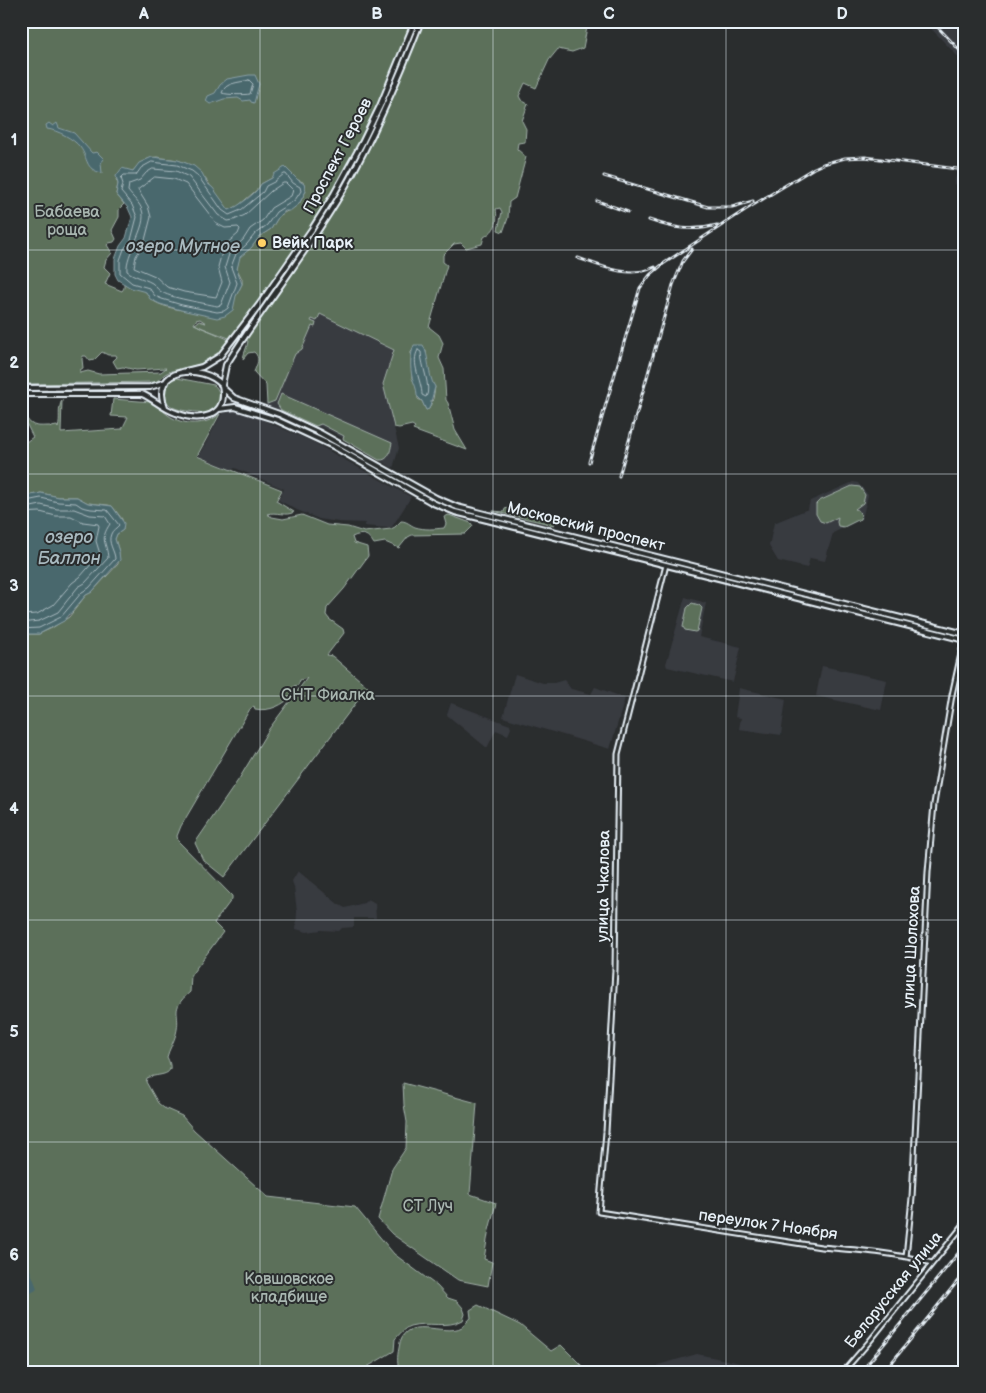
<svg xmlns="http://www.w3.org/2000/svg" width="986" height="1393" viewBox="0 0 986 1393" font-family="'Balsamiq Sans',sans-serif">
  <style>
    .built { fill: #383a40 }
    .green { fill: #5b705a; stroke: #a2b0a9; fill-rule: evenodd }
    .water { fill: #4a686d; stroke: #899fa5 }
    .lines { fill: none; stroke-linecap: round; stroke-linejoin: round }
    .shore { stroke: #a9bac0; stroke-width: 1 }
    .river { stroke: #4a686d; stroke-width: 5.5 }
    .secondary-casing { stroke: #e8f1f8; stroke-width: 7 }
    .primary-casing { stroke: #e8f1f8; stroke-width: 8 }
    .secondary { stroke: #2a2d2e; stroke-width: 3 }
    .primary { stroke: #2a2d2e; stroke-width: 4 }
    .rail-casing { stroke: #e8f1f8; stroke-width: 3 }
    .rail { stroke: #2a2d2e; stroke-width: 1; stroke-dasharray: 4; stroke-linecap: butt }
    .grid { fill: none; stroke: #e8f1f8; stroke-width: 1; stroke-opacity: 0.55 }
    .poi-dot { fill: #ffd166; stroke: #2a2d2e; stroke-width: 2 }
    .labels { text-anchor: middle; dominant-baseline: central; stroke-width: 4; stroke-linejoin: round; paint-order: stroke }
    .street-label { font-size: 16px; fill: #e8f1f8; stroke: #2a2d2e }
    .park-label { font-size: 16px; fill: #a9b7b1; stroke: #2a2d2e }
    .poi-label { font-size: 16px; font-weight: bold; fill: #e8f1f8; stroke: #2a2d2e; text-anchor: start }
    .water-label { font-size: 18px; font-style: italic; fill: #a9bac0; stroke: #2a2d2e }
    .neatline { fill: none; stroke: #e8f1f8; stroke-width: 2 }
    .grid-label { font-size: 16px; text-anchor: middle; font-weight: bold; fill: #e8f1f8 }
  </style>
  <rect width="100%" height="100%" fill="#2a2d2e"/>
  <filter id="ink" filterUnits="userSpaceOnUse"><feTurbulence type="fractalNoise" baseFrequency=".02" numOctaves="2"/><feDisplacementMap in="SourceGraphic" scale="10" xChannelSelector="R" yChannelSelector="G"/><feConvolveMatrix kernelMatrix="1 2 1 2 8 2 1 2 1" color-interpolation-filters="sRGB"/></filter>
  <g filter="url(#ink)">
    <path class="built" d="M924,21H965V64Z
      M965,132V188L954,184Z
      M309,308L395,350L383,382L399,448L393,468L330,431L266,405Z
      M230,410H237L263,420L313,442L411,497L392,527L388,528L364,526L365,523L339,522L319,519L297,510L278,500L284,489L235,468L232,470L199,456L222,413Z
      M853,482L858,483L868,495L862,519L833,533L825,561L810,558L807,568L778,561L769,546L774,523L808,509L810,501Z
      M685,597L706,603L699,637L741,647L733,682L667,667L666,664Z
      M822,666L887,680L881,710L816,696Z
      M515,674L543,683H554L564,680L571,689L591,694L595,687L625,698L610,749L503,717Z
      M739,688L786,699L781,735L739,729L741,718L735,717Z
      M451,703L510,725L511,728L508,735L496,730L487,748L447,715Z
      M298,871L338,904L345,908L364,903L368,899L375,903L376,918H354V927L342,928L339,931L321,930L307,932L296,929L297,912L294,887L292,881Z
      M697,1354L726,1360L781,1372H660L658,1365Z"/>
    <path class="green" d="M21,21H621L588,22L583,48L572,52L558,49L549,60L536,88L525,83L519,96L521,100L528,104L522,121L526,129L525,142L518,143L517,149L526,157L515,198L509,202L508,218L503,232L498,230L502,212L500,208L496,209C498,222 496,230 484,237L482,244L466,248L461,243L454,244L443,255V262L447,265L429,327L439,335L443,343L439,358L444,369L446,400L448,403L455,430L467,450L413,430L415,427L412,425L399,428L394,427L383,384L394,350L320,314L317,321L312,319L311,321L316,323L315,327L312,326L302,349L295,354L275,401L267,404L266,385L254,372C257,364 261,358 254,352L248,353L243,359C244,352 247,348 248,341L238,335L232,334L229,338L202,328L195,324L199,321L206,323L200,319L196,320L194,324L230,340L219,354L201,364L171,371L165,374L156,382L21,384ZM157,157C164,159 173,158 180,161C208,170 210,192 229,210L238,206L259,188L261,184L272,178L285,167L298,180L303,182L306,191L299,204L279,216L271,229L260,236L251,248L239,257L237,269L242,279V284L236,296L189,311C179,310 158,306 151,299C148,296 150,295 146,292C140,288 131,288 124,283V288L122,291L105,284L110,273L104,267L106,260L112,253L107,245L109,243L114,242L116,239L112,230L119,217V209L124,204L116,194L118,184L116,179L128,171H133C139,163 146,158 157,157ZM419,345L426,351V359L430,380L435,387L433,399L429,409L426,410L422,401L418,399L417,388L412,378L411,352ZM102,352L108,355H116L117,357L113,361L117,368L123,367L136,370L166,368L161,372L99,374L88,371L80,373V370L83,368L82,359L83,356H86L90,361L94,360Z
      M177,378L214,385C225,395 220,410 205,413C185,410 161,413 165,386L172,379Z
      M281,394L392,443C390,452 389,461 379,460L343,439L344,436L321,424L316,426L281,410L277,404Z
      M23,399L27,413L26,418C33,428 38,426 50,426L51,427L57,426L58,428C61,419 57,410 62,400L61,433L122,429L128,417L111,416L113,399L152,402C159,405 162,411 168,415C183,426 206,426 220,414L197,456C225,468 253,478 282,490L276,501L294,512C286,517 276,511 267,514L272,517L283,519L302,515L327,525L348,527L364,532L391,529L395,527L401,521C407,521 410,525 415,527C425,530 434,529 444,528L446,524L444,517L449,515L471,523L473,526L465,534L412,535L408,537L399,548L385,542L374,544C368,534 363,532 352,537L354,543L367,547L368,556L344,589L327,608L326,615L329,619L343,629L344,633L327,655L332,656L368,687L224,877L203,860L195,843L239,779L269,729L307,678L300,680L298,685L294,686L293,695C283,705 270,712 255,709L254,706L250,709L181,826L177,836L178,841L232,896V899L214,923L223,932L191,975L190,992C168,1011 182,1012 176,1034C174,1042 169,1049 167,1057C178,1078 158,1073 147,1078L146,1082L158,1103L164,1108L182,1116L194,1130L268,1197L355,1207L394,1254L437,1286L448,1298L457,1301L463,1308L465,1314L463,1320C447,1329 428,1321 410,1326C404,1328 399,1335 395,1339L394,1351L367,1367L371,1372H21V634H39L52,628L69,617L86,595L92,592L118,564L119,552L115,539L117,534L123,530L122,519L112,506L108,505L88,503L77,497H59L41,493L31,495L21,494V441L26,442L33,437L25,421Z
      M852,486L860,487L865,495L863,503L855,509L858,510L861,515L860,519L844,527L838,526L837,522L838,517L826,523L820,521L816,514V504L819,501Z
      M511,507L555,522L554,525L493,511L504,512L505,509Z
      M692,603L699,605L702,608L697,631L695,632L685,630L683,627L687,608Z
      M403,1083L477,1103L470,1194L496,1203L488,1234L484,1259L492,1262L488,1286L458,1280L392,1234L378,1219L392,1169L406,1148L407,1122L404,1105Z
      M478,1305L520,1325L551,1351L561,1345L588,1372H400C397,1364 397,1357 399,1348C403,1311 444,1338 462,1327C465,1325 468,1320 471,1318L470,1310Z"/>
    <path class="water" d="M249,75H255L259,84L254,103L251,102L250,100L243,101L238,98L224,99L210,104L206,101L208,96L215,93L220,85L227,79Z
      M49,123L53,126L57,123L59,128L74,133L92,153L97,152L104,159L101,163L102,173C84,169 89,159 80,147C74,139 57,130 47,129L46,125Z
      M152,157L178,160L194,166L202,173L207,183L213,188L229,210C238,207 258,192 261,184L272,178L274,174L285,167L298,180L304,184L306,191L299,204L290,211H285L279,216L271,229L260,236L251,248L240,257L237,269L242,284L236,296L233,310L225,316L217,318L181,310L160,304L150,299L146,292L131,288L118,280L115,274V259L120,246L126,238L132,217L128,208L116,194L118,184L116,176L122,168L133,171L139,163Z
      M414,345H423C430,357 427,374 435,387L429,409L426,410L422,401L417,396C417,388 414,384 412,377C410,367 410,355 414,345Z
      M41,493L59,497H77L88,503L112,506L124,523L123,530L117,534L115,539L119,552L120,560L92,592L86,595L64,621L39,634H21V494L31,495Z"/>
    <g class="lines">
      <path class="shore" d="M249,80L253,84L250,94C244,95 228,95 222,93C225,82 239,83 249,80Z
        M152,162L177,165L192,171L198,176L222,210L229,215L241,210L263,192L266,186L274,182L284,174H286L293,183L300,187L301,191L295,200L276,212L267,225L255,234L247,244L236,254L231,267L237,283L228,308L224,311L217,312L182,305L162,299L155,296L149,288L132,283L120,273V260L124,249L131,240L137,217L132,205L121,192L123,184L121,178L124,175H136L141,168Z
        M153,169L176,171L189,177L218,215L228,221L234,220L245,215L271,191L283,183H286L293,190L291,196L271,208L263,220L250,229L243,240L230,251L225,267L230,282L221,305L217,306C204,303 169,298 160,291C157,289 155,285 152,283C143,278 135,277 127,271C125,253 148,227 142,210C140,203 133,198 128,191L129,184L140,180L146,173Z
        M155,177L174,179L186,184L217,224L225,228L238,227L240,229L238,234L226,244L222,252L218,267L222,282L216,297L184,292L167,287L155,276L134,267L136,256L144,244L151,217L148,206L138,190Z
        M418,350L421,352C421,365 432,388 426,397L422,395C422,381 410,363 418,350Z
        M21,500H31L41,498L58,502L76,503L82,507L91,509L107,510L119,525C117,528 112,530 111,534C107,543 115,551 115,559L89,588L82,592L61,617L39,628L21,629
        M21,506L31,507L41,505L57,509H74L90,515L105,516L110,524C99,540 107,542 108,558L85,583L78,587L58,612L39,621L21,623
        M21,513L40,512L56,516H71L83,522L98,524L99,526L96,541L100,554L80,577L72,583L53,605L37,614L21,615"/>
      <path class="river" d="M21,1262L27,1270L34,1288L21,1295"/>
      <defs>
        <path id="secondary" d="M666,565L618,754L615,970L606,1132L599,1212L821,1247C859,1250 896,1253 932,1263
          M906,1257L912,1198L928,872L934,804L952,695L964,640
          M843,1372L869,1342L965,1223"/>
        <path id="primary" d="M182,372L202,367L220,356L259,305L312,229L334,194L362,143L380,106L415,21
          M222,385L226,365C264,305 309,250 345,187C375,134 399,78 421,21
          M21,388L150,387L166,382
          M223,388L234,398L279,414L320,433L436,498L457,507L965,634
          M21,394H142C154,399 163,409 176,413C199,422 229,418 222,385C202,363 149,367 165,407
          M219,409L235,407L277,420L333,446L433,503L455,512L965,640"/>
      </defs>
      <use href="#secondary" class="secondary-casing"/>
      <use href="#primary" class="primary-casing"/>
      <use href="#secondary" class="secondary"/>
      <use href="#primary" class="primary"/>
      <defs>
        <path id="rail" d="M932,21L965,56
          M959,21L965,36
          M604,176L708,207H732L753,201
          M597,201L628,212
          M649,220C672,228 693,232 717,225
          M578,258C603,267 630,279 655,267
          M589,462L640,288L650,275L663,264L745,210L814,168L823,164L845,158L865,157L965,170
          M619,476L673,285L683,261L692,249
          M861,1372L965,1245
          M884,1372L965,1272"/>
      </defs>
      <use href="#rail" class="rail-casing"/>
      <use href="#rail" class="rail"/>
    </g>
  </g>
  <path class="grid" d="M260,21V1372M493,21V1372M726,21V1372M21,250H965M21,474H965M21,696H965M21,920H965M21,1142H965"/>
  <circle class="poi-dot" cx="262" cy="243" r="5"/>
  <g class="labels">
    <g class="street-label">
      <text transform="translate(338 156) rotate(-62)">Проспект Героев</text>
      <text transform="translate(586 527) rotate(14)">Московский проспект</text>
      <text transform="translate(604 886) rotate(-89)">улица Чкалова</text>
      <text transform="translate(912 947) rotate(-87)">улица Шолохова</text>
      <text transform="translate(768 1225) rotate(8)">переулок 7 Ноября</text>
      <text transform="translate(894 1290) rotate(-51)">Белорусская улица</text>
    </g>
    <g class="park-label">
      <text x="67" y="212">Бабаева<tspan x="67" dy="18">роща</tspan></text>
      <text x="328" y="695">СНТ Фиалка</text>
      <text x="428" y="1206">СТ Луч</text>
      <text x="289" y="1279">Ковшовское<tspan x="289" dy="18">кладбище</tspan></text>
    </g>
    <g class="poi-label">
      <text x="272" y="243">Вейк Парк</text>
    </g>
    <g class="water-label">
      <text x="183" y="246">озеро Мутное</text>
      <text x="69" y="537">озеро<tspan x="69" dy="21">Баллон</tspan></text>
    </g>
  </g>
  <rect width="986" height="1393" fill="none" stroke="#2a2d2e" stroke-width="55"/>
  <rect x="28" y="28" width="930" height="1338" class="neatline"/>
  <g class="grid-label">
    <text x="144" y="19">A</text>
    <text x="377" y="19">B</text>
    <text x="609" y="19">C</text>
    <text x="842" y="19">D</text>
    <text x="14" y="145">1</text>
    <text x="14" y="368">2</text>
    <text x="14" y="591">3</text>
    <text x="14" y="814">4</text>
    <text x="14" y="1037">5</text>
    <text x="14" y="1260">6</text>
  </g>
</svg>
